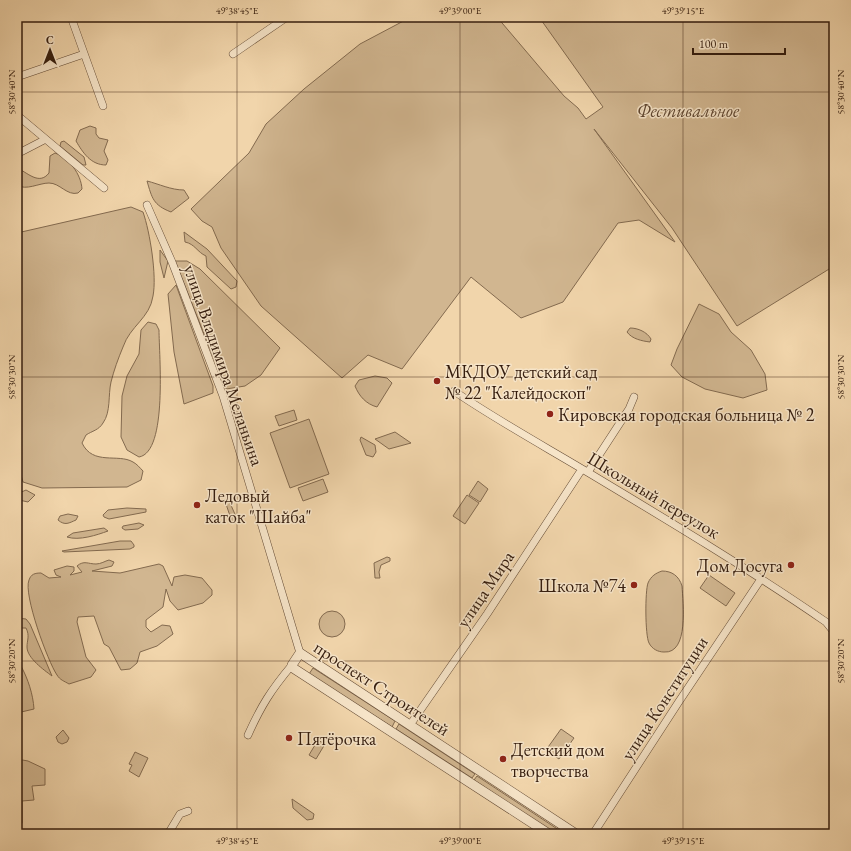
<svg xmlns="http://www.w3.org/2000/svg" width="851" height="851" viewBox="0 0 851 851" font-family="'EB Garamond',serif">
  <style>
    .green { fill: #d1b690; stroke: #836a4f }
    .lines { fill: none; stroke-linecap: round; stroke-linejoin: round }
    .minor-casing { stroke: #644b35; stroke-width: 8 }
    .tertiary-casing { stroke: #644b35; stroke-width: 10 }
    .minor { stroke: #f6e4c8; stroke-width: 7 }
    .tertiary { stroke: #f6e4c8; stroke-width: 9 }
    .ticks { fill: none; stroke: #351d0e; stroke-width: 1; stroke-opacity: 0.45 }
    .poi-dot { fill: #8f2418; stroke: #f6e4c8; stroke-width: 1.5 }
    .labels { text-anchor: middle; dominant-baseline: central; stroke-width: 3; stroke-linejoin: round; paint-order: stroke }
    .park-label { font-size: 18px; font-style: italic; fill: #5c432e; stroke: #f6e4c8 }
    .street-label { font-size: 18px; fill: #351d0e; stroke: #f6e4c8 }
    .poi-label { font-size: 18px; fill: #351d0e; stroke: #f6e4c8; text-anchor: start }
    .neatline { fill: none; stroke: #351d0e; stroke-width: 1.5 }
    .ticks-label { font-size: 10px; text-anchor: middle; fill: #351d0e }
  </style>
  <rect width="100%" height="100%" fill="#f1d5ab"/>
  <filter id="stains"><feTurbulence type="fractalNoise" baseFrequency=".005" numOctaves="4"/><feColorMatrix values="0 0 0 0 .2 0 0 0 0 .09 0 0 0 0 .02 0 0 0 .5 -.17"/></filter>
  <radialGradient id="worn" r=".72"><stop offset=".6" stop-color="#630" stop-opacity="0"/><stop offset="1" stop-color="#630" stop-opacity=".3"/></radialGradient>
  <path class="green" d="M411,17H497L564,96L578,108L586,119L603,107L539,17H834V266L737,326L672,228L594,129L675,242L639,220L618,223L563,302L521,318L471,277L402,369L368,355L342,378L261,306L221,248L212,227L202,221L191,209L249,153L266,124L304,89L360,44Z
    M90,126L96,128V134L99,138L108,140L104,151L108,160L106,165C91,165 83,153 76,141L80,130Z
    M64,141L84,157L86,165H83L60,146L61,142Z
    M55,153C69,158 81,174 82,189L78,193C67,196 60,183 49,183C39,183 26,191 17,185V168C27,172 39,186 49,173L50,156Z
    M147,181C159,184 171,190 184,190L189,198L171,212C153,205 152,198 147,181Z
    M131,207L143,212C150,232 157,276 153,296C150,318 130,326 123,347C118,359 114,370 111,382C108,395 111,412 103,423C99,430 92,431 86,435L82,443C93,466 118,453 133,462C137,464 140,468 143,471L141,480L127,487L42,488L23,482L17,461V233Z
    M184,232L207,249L237,281L236,287L231,289L207,267L206,256C197,252 195,244 185,242Z
    M160,250L168,261L164,278L160,262Z
    M175,261H187L200,269L280,348L261,375L245,386L226,389Z
    M176,285L213,386V393L184,404L174,352L168,294Z
    M699,304L719,314L731,332L751,350L765,374L767,390L743,398L705,389L682,377L671,365L677,349Z
    M148,322L156,324L159,330C159,354 168,452 139,457L127,450L121,437L122,396L127,376L139,354L141,330Z
    M630,328C638,328 647,332 651,339L650,342C642,341 632,339 627,332Z
    M375,376L387,378L392,383L377,407C366,404 359,396 355,386L359,380Z
    M294,410L297,420L279,426L275,416Z
    M309,419L329,474L290,488L270,433Z
    M395,432L411,443L389,449L375,439Z
    M361,437L375,445L376,452L373,457L366,455L360,440Z
    M323,479L328,492L303,501L298,488Z
    M478,481L488,489L480,502L469,495Z
    M26,490L35,495L28,502L19,500L17,503V494Z
    M467,495L479,503L465,524L453,516Z
    M227,502L230,503L238,521L237,523L232,522L226,504Z
    M127,508L146,509V512L109,519L104,517L103,515L108,510Z
    M68,514L78,516L76,520C69,523 65,526 58,520L60,516Z
    M139,523L144,525L138,529L125,530L122,528L123,526Z
    M104,528L108,531C97,535 79,541 67,537L73,533Z
    M120,541H131L134,545V547L130,549L64,552L62,551Z
    M387,557L390,558V561L381,565L379,572L380,578H375L374,563Z
    M109,560L114,562L112,566L92,571L120,573L159,564L163,566L172,586L174,577L185,575L202,578L212,590V595L203,603L178,610L170,601L166,589L163,607L146,620V627L151,632L162,625L170,626L173,634L157,646L140,652L137,663L130,669L121,670L109,647L104,644L94,616L78,617L77,622L86,657L96,670L91,677L69,684C64,681 60,680 57,675C48,662 23,594 29,580C31,574 35,573 41,573L49,578L61,577L56,575L54,570L67,566L74,567V571L70,575L82,572L77,566C84,560 88,564 96,564C101,564 105,561 109,560Z
    M662,571C672,571 679,576 682,586C683,603 689,654 664,652C658,652 652,649 649,643C645,635 645,591 648,583C651,576 656,573 662,571Z
    M709,575L735,593L726,606L700,588Z
    M319 624a13 13 0 1 1 26 0a13 13 0 1 1-26 0Z
    M17,618L26,619L30,624L52,676C44,670 27,658 27,647C27,640 30,636 26,628H17Z
    M21,666C28,679 33,694 34,709L17,713V667Z
    M313,668L395,721L392,727L309,674Z
    M399,724L475,774L472,778L396,729Z
    M561,729L574,738L559,759L546,750Z
    M63,730L69,738L67,742L62,744L58,742L56,737Z
    M318,740L325,744L316,759L309,755Z
    M135,752L148,758L139,777L129,771L132,765L129,764Z
    M17,759L28,761L45,769V785L32,786L34,800L22,801V823L17,831Z
    M477,776L565,834H555L474,780Z
    M292,799L314,814L313,819L307,820L293,808Z"/>
  <g class="lines">
    <defs>
      <path id="minor" d="M71,17L103,106
        M233,54L287,17
        M17,77L84,54
        M17,115L104,188
        M17,154L44,140
        M147,205L172,262L223,396L300,653
        M454,391C498,421 544,446 589,473C669,521 749,569 826,622L834,632
        M588,472L629,409L634,397
        M410,725L487,614L582,469
        M248,735C261,706 271,690 292,665
        M168,834L180,814L188,811
        M593,834L678,703L761,579"/>
      <path id="tertiary" d="M549,834L293,668L292,665L300,653L576,834"/>
    </defs>
    <use href="#minor" class="minor-casing"/>
    <use href="#tertiary" class="tertiary-casing"/>
    <use href="#minor" class="minor"/>
    <use href="#tertiary" class="tertiary"/>
  </g>
  <path class="ticks" d="M237,17V834M460,17V834M683,17V834M17,92H834M17,377H834M17,661H834"/>
  <g class="poi-dot">
    <circle cx="437" cy="381" r="4"/>
    <circle cx="550" cy="414" r="4"/>
    <circle cx="197" cy="505" r="4"/>
    <circle cx="791" cy="565" r="4"/>
    <circle cx="634" cy="585" r="4"/>
    <circle cx="289" cy="738" r="4"/>
    <circle cx="503" cy="759" r="4"/>
  </g>
  <g class="labels">
    <g class="park-label">
      <text x="688" y="110">Фестивальное</text>
    </g>
    <g class="street-label">
      <text transform="translate(224 365) rotate(71)">улица Владимира Меланьина</text>
      <text transform="translate(654 495) rotate(31)">Школьный переулок</text>
      <text transform="translate(485 589) rotate(-56)">улица Мира</text>
      <text transform="translate(382 688) rotate(33)">проспект Строителей</text>
      <text transform="translate(664 698) rotate(-57)">улица Конституции</text>
    </g>
    <g class="poi-label">
      <text x="445" y="371">МКДОУ детский сад<tspan x="445" dy="21">№ 22 "Калейдоскоп"</tspan></text>
      <text x="558" y="414">Кировская городская больница № 2</text>
      <text x="205" y="495">Ледовый<tspan x="205" dy="21">каток "Шайба"</tspan></text>
      <text x="783" y="565" text-anchor="end">Дом Досуга</text>
      <text x="626" y="585" text-anchor="end">Школа №74</text>
      <text x="297" y="738">Пятёрочка</text>
      <text x="511" y="749">Детский дом<tspan x="511" dy="21">творчества</tspan></text>
    </g>
  </g>
  <rect width="851" height="851" fill="none" stroke="#f1d5ab" stroke-width="44"/>
  <g transform="translate(50 50)" stroke="#f6e4c8" stroke-width="3" paint-order="stroke">
  <path d="M0-3L7 15L0 10L-7 15Z" fill="#351d0e"/>
  <text y="-6" font-size="11" font-weight="bold" text-anchor="middle" fill="#351d0e">С</text>
  </g>
  <path d="M693 48v6h92v-6" fill="none" stroke="#351d0e" stroke-width="2"/>
  <text x="699" y="48" font-size="12" fill="#351d0e" stroke="#f6e4c8" stroke-width="3" paint-order="stroke">100 m</text>
  <rect x="22" y="22" width="807" height="807" class="neatline"/>
  <g class="ticks-label">
    <text x="237" y="14">49°38'45"E</text>
    <text x="460" y="14">49°39'00"E</text>
    <text x="683" y="14">49°39'15"E</text>
    <text transform="translate(11 92) rotate(-90)" y="4">58°30'40"N</text>
    <text transform="translate(840 92) rotate(-90)" y="4">58°30'40"N</text>
    <text transform="translate(11 377) rotate(-90)" y="4">58°30'30"N</text>
    <text transform="translate(840 377) rotate(-90)" y="4">58°30'30"N</text>
    <text transform="translate(11 661) rotate(-90)" y="4">58°30'20"N</text>
    <text transform="translate(840 661) rotate(-90)" y="4">58°30'20"N</text>
    <text x="237" y="844">49°38'45"E</text>
    <text x="460" y="844">49°39'00"E</text>
    <text x="683" y="844">49°39'15"E</text>
  </g>
  <rect width="100%" height="100%" filter="url(#stains)"/>
  <rect width="100%" height="100%" fill="url(#worn)"/>
</svg>
